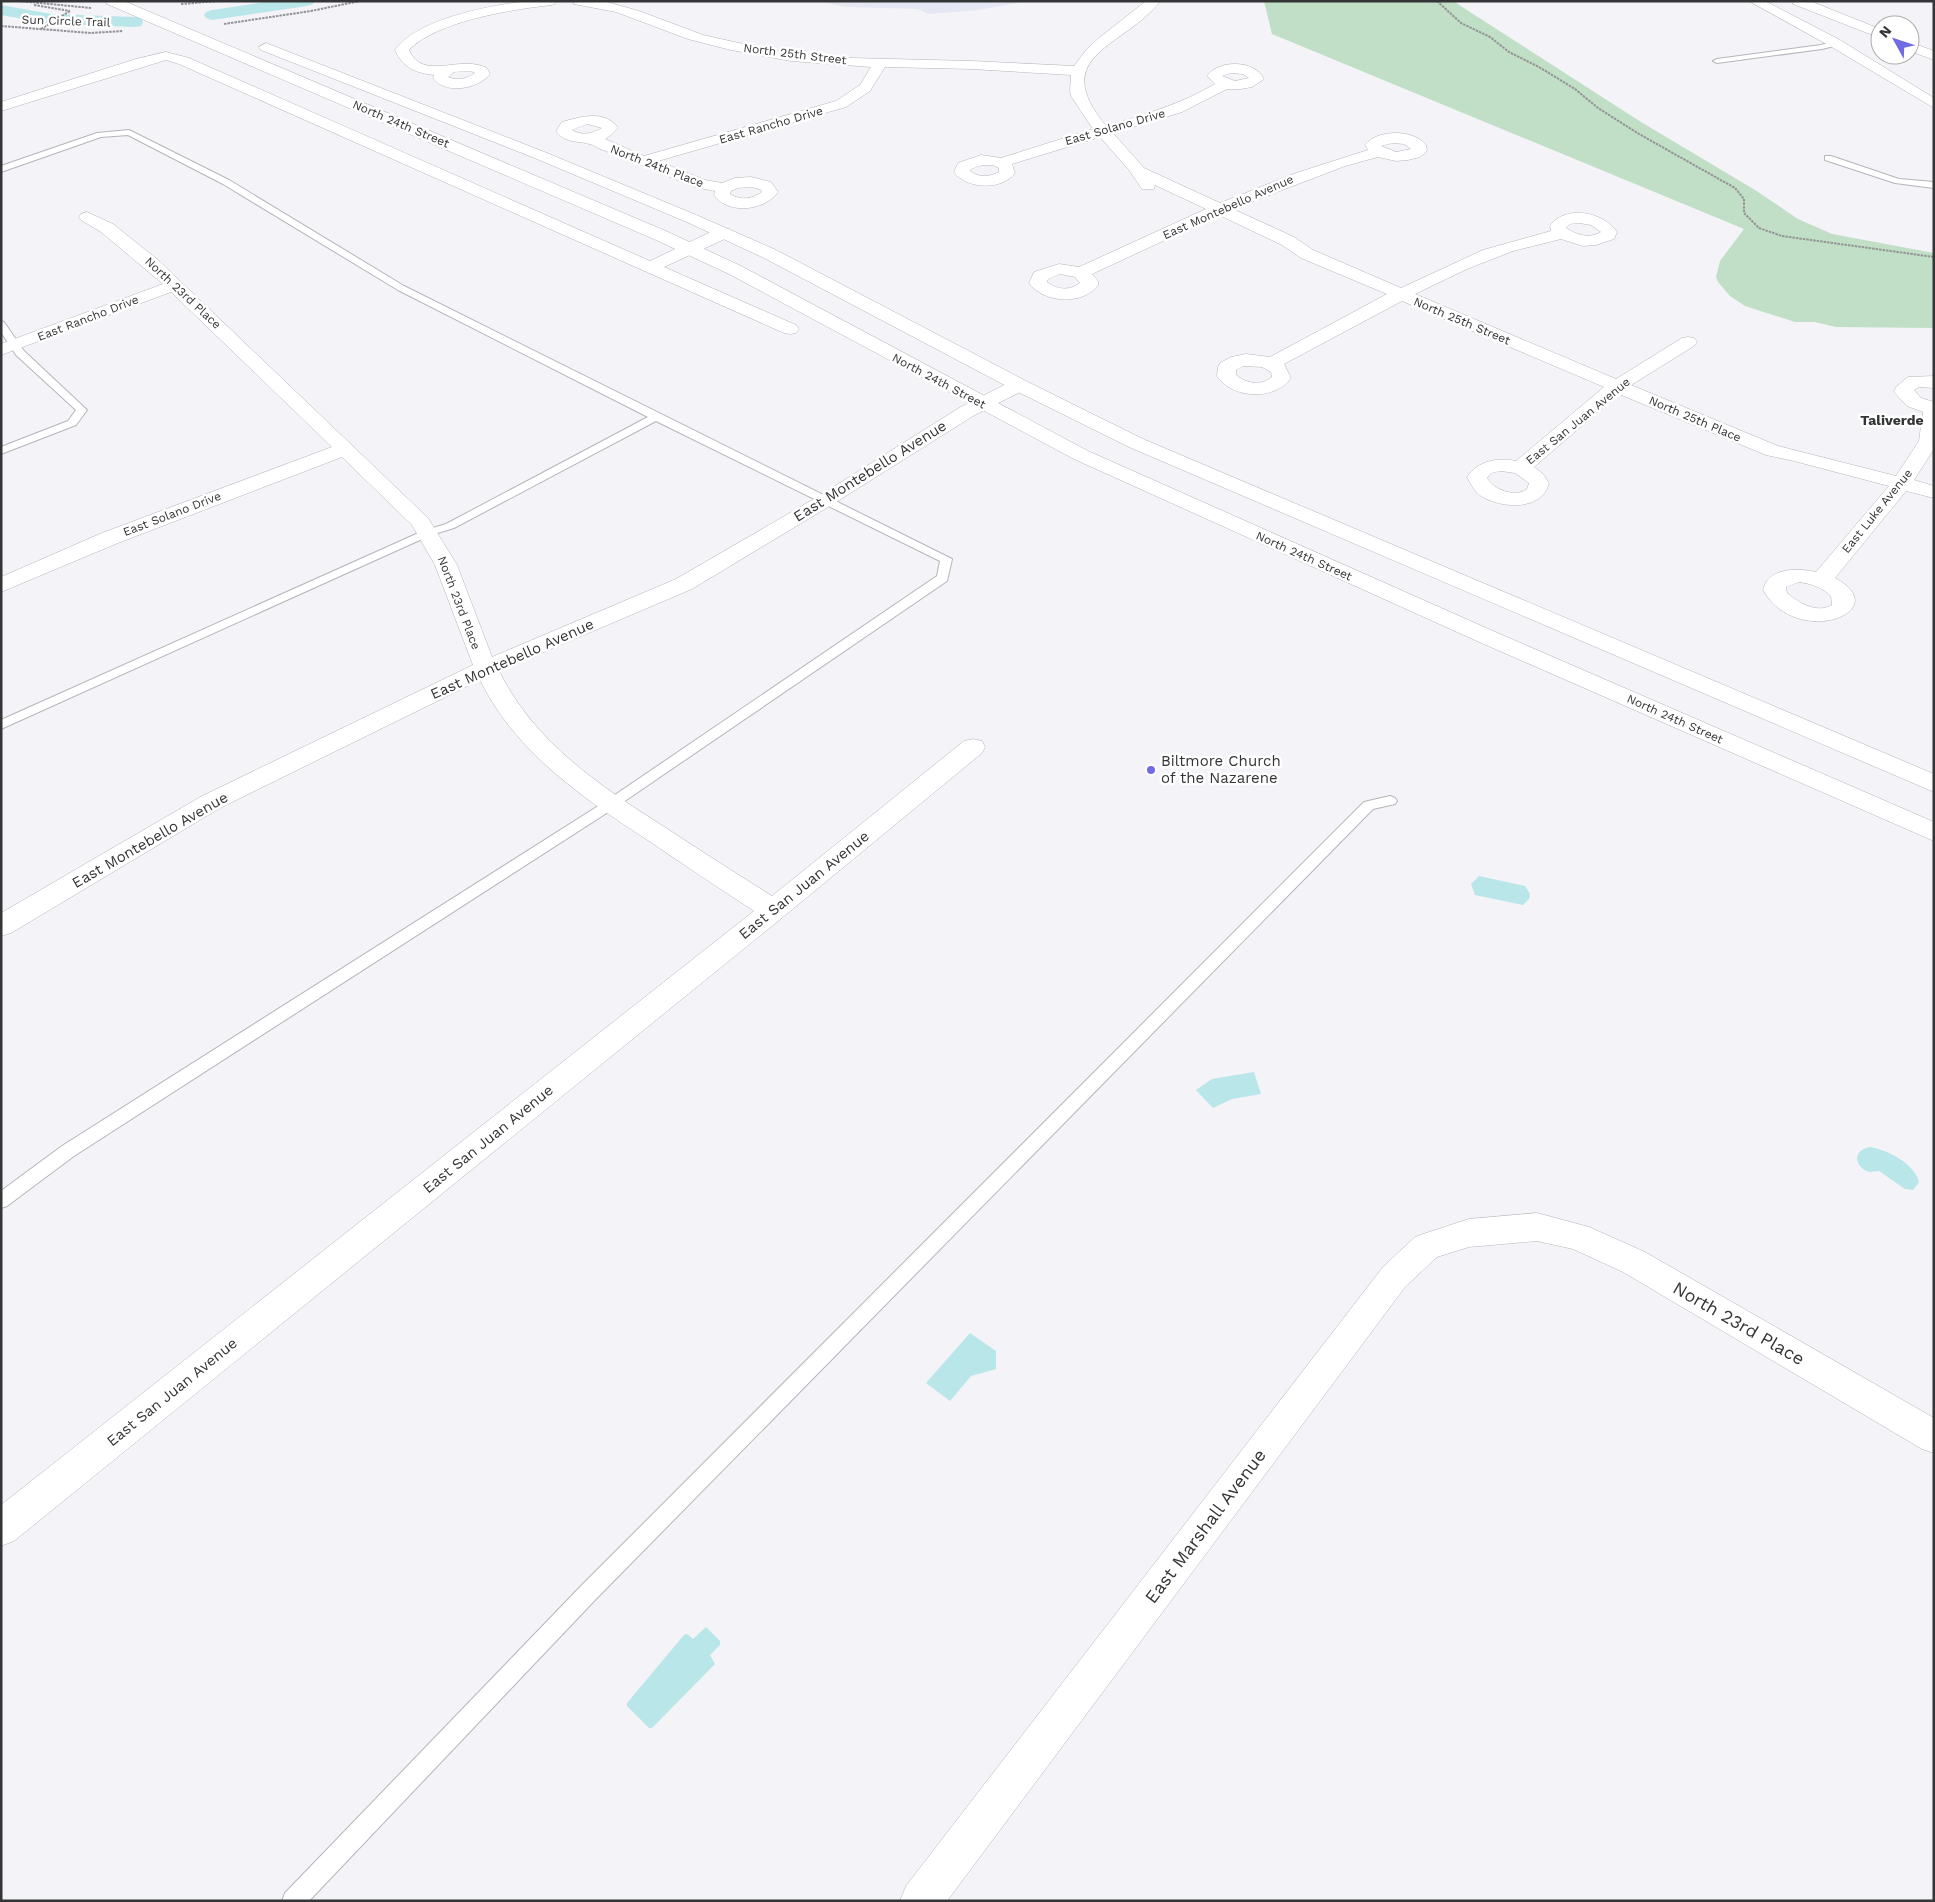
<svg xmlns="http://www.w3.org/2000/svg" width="1935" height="1902" viewBox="0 0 1935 1902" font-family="'Work Sans',sans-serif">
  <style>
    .built { fill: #e5e7f3 }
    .green { fill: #c1dfc6 }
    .water { fill: #b9e6e9 }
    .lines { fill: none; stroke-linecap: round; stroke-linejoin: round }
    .canal { fill: #b9e6e9; fill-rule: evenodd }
    .service-casing { stroke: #b5b5ba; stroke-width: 2 }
    .minor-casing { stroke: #b5b5ba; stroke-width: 1 }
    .secondary-casing { stroke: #b5b5ba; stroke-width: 1 }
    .path { stroke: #949497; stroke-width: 2; stroke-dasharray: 2.5 1; stroke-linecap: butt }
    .service { fill: #fff; fill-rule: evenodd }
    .minor { fill: #fff; fill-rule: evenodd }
    .secondary { fill: #fff; fill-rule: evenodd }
    .poi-dot { fill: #706be5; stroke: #fff; stroke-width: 2 }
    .labels { text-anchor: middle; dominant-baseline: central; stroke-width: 5; stroke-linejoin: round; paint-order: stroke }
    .far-street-label { font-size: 12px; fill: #343536; stroke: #fff }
    .far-neighbourhood-label { font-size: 14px; font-weight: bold; fill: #343536; stroke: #fff }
    .street-label { font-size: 15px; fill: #343536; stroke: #fff }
    .poi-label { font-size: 15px; fill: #343536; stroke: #fff; text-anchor: start }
    .near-street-label { font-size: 18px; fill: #343536; stroke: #fff }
  </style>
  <rect width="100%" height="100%" fill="#f3f3f8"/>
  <path class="built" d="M817,1H1029L978,10L928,14L918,9L846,7Z"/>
  <path class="green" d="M1264,1H1453L1641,122L1755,190L1798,219L1832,234L1934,253V328L1836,327L1815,322H1795L1745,306L1730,296L1718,282L1716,277L1720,261L1744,229L1272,34Z"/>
  <path class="water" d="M1479,876L1525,886L1530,894L1529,899L1523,905L1475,895L1471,884Z
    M1254,1072L1261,1094L1232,1099L1213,1108L1196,1090L1212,1079Z
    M1870,1147C1887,1150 1914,1163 1919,1182L1913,1190L1905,1189L1879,1171C1876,1171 1873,1172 1870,1172C1855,1169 1851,1150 1870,1147Z
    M970,1333L996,1351V1369L971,1376L950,1401L926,1383Z
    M706,1627L720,1641V1645L710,1655L715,1664L652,1728H649L627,1706V1703L684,1635L687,1634L693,1639Z"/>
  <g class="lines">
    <path class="canal" d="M272,1H315L313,4L307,6L212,20L206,18L204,15L206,12L212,10Z
      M1,5L51,14L135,17L141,18L143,22L141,26L135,27L51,24L1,15Z"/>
    <defs>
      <path id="service" d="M1835,41L1839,43L1838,45L1822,49L1717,63L1713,61L1717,59L1821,45Z
        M129,130L229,180L404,286L952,559L947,581L616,807L74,1156L7,1206L1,1208V1191L62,1146L606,801L937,576L940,561L656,421L454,528L431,535L1,729V720L423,531L446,524L648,417L398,290L223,184L128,135L101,137L1,172V166L97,133Z
        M1825,156H1831L1899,179L1934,182V188L1895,183L1825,160Z
        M1,321L4,322L24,351L87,410L76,425L1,454V447L68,421L76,410L16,355L1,332Z
        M1390,796L1395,798L1397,801L1395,804L1373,809L595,1600L309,1901H282L285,1893L581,1586L1364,802Z"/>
      <path id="minor" d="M558,1L552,5C514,9 436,21 409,50C423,82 460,54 487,68L490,74C479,89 445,95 433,78L434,75C416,73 403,68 395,50C416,20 484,7 519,2C532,0 546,1 558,1ZM471,71L475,73C467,79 457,81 448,77L454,72Z
        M573,1L607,2L639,11L703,35L761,48L791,53L851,58L972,61L1074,66L1087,49L1099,38L1146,1H1160C1126,47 1046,54 1106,126C1144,115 1181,104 1215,84L1207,76C1219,59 1255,60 1264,79L1252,87L1241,89H1227L1182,112L1113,133L1144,168L1220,203L1296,173L1368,150L1365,145C1377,129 1414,129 1426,145L1427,151L1420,157L1408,160L1396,161L1378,157L1345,166L1233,209L1294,237L1313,250L1401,288L1483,250L1551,231L1550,226C1565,204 1604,212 1617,232L1614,239L1596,245L1583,246L1561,239L1513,251L1467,269L1415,294L1616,379L1682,338L1688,337L1694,338L1697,342L1694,346L1631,385L1778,446L1896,476L1919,441L1923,412L1907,406L1894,392L1896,387L1908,377L1934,376V388L1919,387L1914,390L1921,398L1934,402V449L1914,480L1934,486V498L1906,491L1835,578C1897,611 1797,650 1763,590C1768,567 1798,568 1816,572L1889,486L1794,461L1766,455L1619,394L1534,467L1543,474L1549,483C1542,511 1502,509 1481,496C1474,491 1471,484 1467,477C1478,461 1497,457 1516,461L1604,387L1402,301L1284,364L1291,378C1275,401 1232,399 1217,376L1218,367L1220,363L1231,357L1246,354L1270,357L1387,294L1301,258L1282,245L1219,215L1092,274L1098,281V285C1083,306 1043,303 1029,283L1034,272L1059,264L1079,267L1206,209L1155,185L1154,189H1142L1129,170L1100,137L1012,164L1015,173C1002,191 966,189 954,172L958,163L981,155L1001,158L1093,129L1071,96L1070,91L1071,75L972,69L885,67L870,91L846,107L658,161L705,180L722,183L735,178L751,177L771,182L778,192C765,211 728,215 714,195L715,191L695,187L598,148C584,138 568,147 556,131L562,122C580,117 605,109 618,128L611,135L605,139L644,156L836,101L860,85L871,67L791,61L731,50L688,39L616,12L574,4ZM1231,73L1243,74L1249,78L1235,81L1222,76ZM587,124L602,128C592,134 582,136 572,130ZM1393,143L1404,144L1411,149L1396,152L1381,146ZM982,165H993L999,168V172C989,177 979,178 970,171L971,169ZM751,187L760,189L762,192C752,199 741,201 730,194L731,191L738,188ZM1579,223L1591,225L1601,232C1589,239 1577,235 1566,228L1570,224ZM1060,274L1075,277L1080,283C1069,291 1057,290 1047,282L1048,279ZM1243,366L1262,367L1271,372L1272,377C1261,386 1247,384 1236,375V370ZM1501,471L1515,473L1529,483L1527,489C1515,498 1494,490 1487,478L1491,473ZM1799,582C1812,584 1822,587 1831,596L1832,605C1817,614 1799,603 1787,593L1786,587Z
        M1749,1H1765L1840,40L1934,98V108L1830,46Z
        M1792,1H1810L1880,29V38L1793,4Z
        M1910,42L1934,51V60L1910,51Z
        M166,52L189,58L650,261L717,229H729L731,233L729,237L664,267L796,325L799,329L796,333L790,334L784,333L179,64L166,60L1,111V102L136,59Z
        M87,212L113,224L158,260L428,518L457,565L492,657L676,579L819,496L959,408L1012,381L1019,379L1026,381L1028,385L1026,389L973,416L833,504L692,589L499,671C535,743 600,786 666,828C701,851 737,874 772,896L964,741L973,739L982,741L985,747L982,753L783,917L14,1541L1,1546V1505L754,911C719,888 684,865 649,841C583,798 516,753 480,680L220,808L11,933L1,936V913L202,796L473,665L435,565L412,525L342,457L118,543L1,592V577L102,533L332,447L171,292L1,355V344L163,284L101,232L81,220L79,217L81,214Z
        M1537,1213L1589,1227L1645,1252L1934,1418V1453L1922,1449L1623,1272L1573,1249L1537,1241L1469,1247L1437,1257L1405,1287L947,1901H900L906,1886L1383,1267L1415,1237L1426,1233L1469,1219Z"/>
      <path id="secondary" d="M106,1H124L668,232L741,266L1088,451L1493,631L1934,822V841L1477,641L1074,459L729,274L656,240L107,4Z
        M266,43L547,153L701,217L776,250L1026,381L1143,439L1934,774V792L1129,447L1012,389L764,258L689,223L537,159L261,50L259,47Z"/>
    </defs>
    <use href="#service" class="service-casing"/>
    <use href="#minor" class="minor-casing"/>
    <use href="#secondary" class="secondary-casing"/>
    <path class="path" d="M19,1L91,8
      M1437,1L1461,23L1490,37L1509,52L1539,67L1575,89L1598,108L1639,134L1735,188L1744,199V213L1759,228L1782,236L1934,257
      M181,4L218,1
      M34,5L70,11
      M224,24L311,11L360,1
      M1,26L91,33L123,31
      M41,29L70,11"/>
    <use href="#service" class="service"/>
    <use href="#minor" class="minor"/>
    <use href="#secondary" class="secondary"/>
  </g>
  <circle class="poi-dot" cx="1151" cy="770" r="5"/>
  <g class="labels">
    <g class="far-street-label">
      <text transform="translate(66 21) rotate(2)">Sun Circle Trail</text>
      <text transform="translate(795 54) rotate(7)">North 25th Street</text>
      <text transform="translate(401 124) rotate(23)">North 24th Street</text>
      <text transform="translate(771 125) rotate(-16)">East Rancho Drive</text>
      <text transform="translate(1115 127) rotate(-16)">East Solano Drive</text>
      <text transform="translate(657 166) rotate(21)">North 24th Place</text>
      <text transform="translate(1228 207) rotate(-24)">East Montebello Avenue</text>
      <text transform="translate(183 293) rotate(43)">North 23rd Place</text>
      <text transform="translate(88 318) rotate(-21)">East Rancho Drive</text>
      <text transform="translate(1462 321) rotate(23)">North 25th Street</text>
      <text transform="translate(939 381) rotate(28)">North 24th Street</text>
      <text transform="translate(1695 419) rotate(23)">North 25th Place</text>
      <text transform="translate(1578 421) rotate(-39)">East San Juan Avenue</text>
      <text transform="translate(1877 511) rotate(-51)">East Luke Avenue</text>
      <text transform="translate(172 514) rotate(-21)">East Solano Drive</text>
      <text transform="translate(1304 556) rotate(24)">North 24th Street</text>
      <text transform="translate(459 603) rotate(69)">North 23rd Place</text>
      <text transform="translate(1675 719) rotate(24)">North 24th Street</text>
    </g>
    <g class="far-neighbourhood-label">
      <text x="1892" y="420">Taliverde</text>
    </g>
    <g class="street-label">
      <text transform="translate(870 471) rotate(-32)">East Montebello Avenue</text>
      <text transform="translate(512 659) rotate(-24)">East Montebello Avenue</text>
      <text transform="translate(150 840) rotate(-30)">East Montebello Avenue</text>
      <text transform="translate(804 885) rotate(-39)">East San Juan Avenue</text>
      <text transform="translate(488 1139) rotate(-39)">East San Juan Avenue</text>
      <text transform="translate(172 1392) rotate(-39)">East San Juan Avenue</text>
    </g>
    <g class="poi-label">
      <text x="1161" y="761">Biltmore Church<tspan x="1161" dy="17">of the Nazarene</tspan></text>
    </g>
    <g class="near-street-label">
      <text transform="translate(1739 1323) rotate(30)">North 23rd Place</text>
      <text transform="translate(1205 1526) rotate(-53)">East Marshall Avenue</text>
    </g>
  </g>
  <rect width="1935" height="1902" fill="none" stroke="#343536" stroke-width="5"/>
  <g transform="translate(1895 40) rotate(310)"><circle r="24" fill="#ffffff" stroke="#aeaeaf"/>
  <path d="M0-4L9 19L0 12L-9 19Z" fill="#706be5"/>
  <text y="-8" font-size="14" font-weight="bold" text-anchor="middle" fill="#343536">N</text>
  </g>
</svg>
